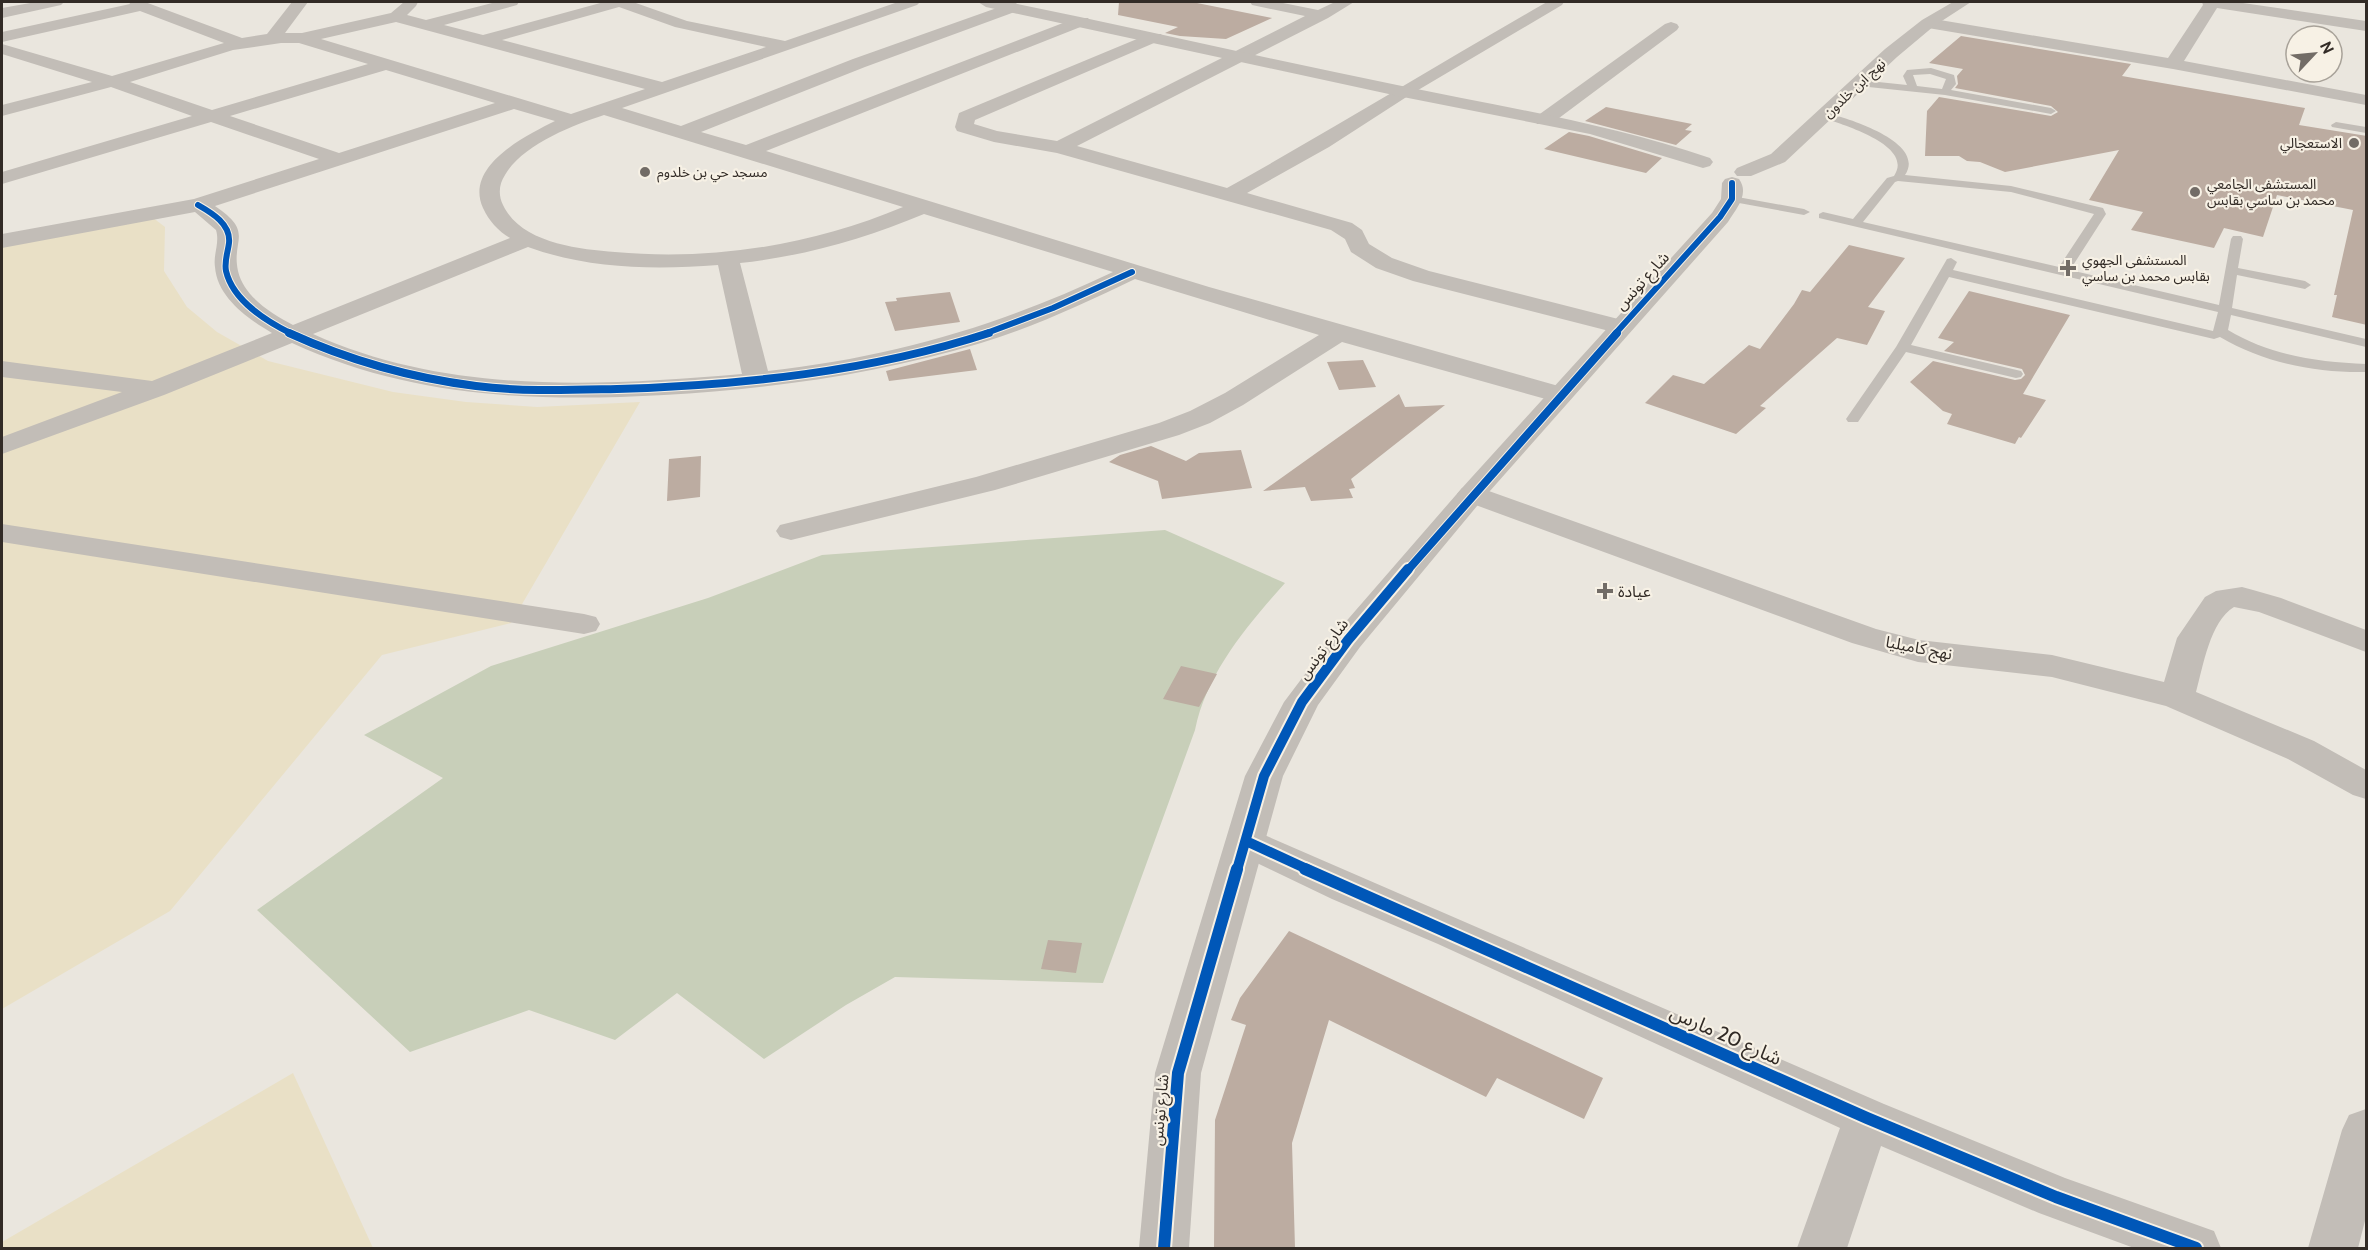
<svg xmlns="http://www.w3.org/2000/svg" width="2368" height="1250" viewBox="0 0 2368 1250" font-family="Cabin,'Noto Sans Arabic',sans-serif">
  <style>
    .green { fill: #c8cfb9 }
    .sand { fill: #e9e0c6 }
    .building { fill: #bcaca1 }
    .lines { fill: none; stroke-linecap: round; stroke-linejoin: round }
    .service { fill: #c2bdb7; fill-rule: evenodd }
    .minor { fill: #c2bdb7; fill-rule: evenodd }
    .tertiary { fill: #c2bdb7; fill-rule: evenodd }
    .cycleway-far3-casing { stroke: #f7f1e5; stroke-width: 8 }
    .cycleway-far2-casing { stroke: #f7f1e5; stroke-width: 10 }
    .cycleway-far1-casing { stroke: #f7f1e5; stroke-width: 14 }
    .cycleway-casing { stroke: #f7f1e5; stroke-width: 16 }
    .cycleway-far3 { stroke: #0057b8; stroke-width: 6 }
    .cycleway-far2 { stroke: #0057b8; stroke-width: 8 }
    .cycleway-far1 { stroke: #0057b8; stroke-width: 10 }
    .cycleway { stroke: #0057b8; stroke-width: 12 }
    .poi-dot { fill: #726c66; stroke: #f7f1e5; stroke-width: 2 }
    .labels { text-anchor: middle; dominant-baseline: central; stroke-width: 4.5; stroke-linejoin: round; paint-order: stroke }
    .far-street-label { font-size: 14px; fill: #322b26; stroke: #f7f1e5 }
    .far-poi-label { font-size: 14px; fill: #322b26; stroke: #f7f1e5; text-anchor: start }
    .street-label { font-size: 16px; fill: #322b26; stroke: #f7f1e5 }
    .poi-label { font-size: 16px; fill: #322b26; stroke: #f7f1e5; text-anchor: start }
    .near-street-label { font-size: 20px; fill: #322b26; stroke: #f7f1e5 }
  </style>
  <rect width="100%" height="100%" fill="#eae6de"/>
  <path class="green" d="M1165,530L1285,583C1247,626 1207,672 1195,730L1103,983L895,977L846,1005L764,1059L677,993L615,1040L529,1010L410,1052L257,910L443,778L364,735L491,666L708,598L822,555Z"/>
  <path class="sand" d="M152,217L165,227L164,271L187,307L217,332L268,361L393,392L466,402L537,407L640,402L511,623L382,655L170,911L2,1009V244Z
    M293,1073L373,1248H2V1242Z"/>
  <path class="building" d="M1119,2H1192L1272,18L1226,39L1180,36L1165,33L1178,27L1118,15Z
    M1961,36L2131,64L2122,76L2305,108L2299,125L2367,136V325L2332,317L2337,295H2334L2353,210L2277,195L2263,237L2224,228L2214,248L2131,230L2143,212L2089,200L2119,150L2005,172L1980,162L1967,161L1959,156H1925L1927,111L1939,97L2051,116L2058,112L2051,106L1955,88L1958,84L1957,76L1963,69L1929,63Z
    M1606,107L1692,124L1685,130L1692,131L1676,145L1585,121Z
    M1569,132L1589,136L1662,158L1646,173L1544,149Z
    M1849,245L1905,258L1868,307L1885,311L1867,345L1837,338L1760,406L1766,408L1736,434L1645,403L1673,375L1704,384L1749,345L1760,349L1794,304L1802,290L1810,292Z
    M1969,291L2070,315L2023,394L2046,400L2021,438L2019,437L2015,444L1947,424L1952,414L1943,411L1910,382L1933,361L2015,380L2021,379L2025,375L2022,369L1944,351L1954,342L1938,338Z
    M950,292L960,322L895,331L885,302L897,301L896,298Z
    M970,349L977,370L889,381L886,371Z
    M1363,360L1376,387L1339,390L1327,362Z
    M1399,394L1405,407L1445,405L1351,479L1355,488L1349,489L1353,498L1311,501L1305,487L1263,491Z
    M1151,446L1186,461L1199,453L1241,450L1252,488L1162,499L1158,481L1109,462L1120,455Z
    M701,456L700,497L667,501L669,459Z
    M1181,666L1217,674L1199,707L1163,699Z
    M1289,931L1603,1078L1584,1119L1497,1078L1486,1097L1329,1020L1292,1143L1295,1248H1214L1215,1120L1246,1025L1231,1020L1240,998Z
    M1048,940L1082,943L1076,973L1041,969Z"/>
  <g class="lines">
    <path class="service" d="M1931,68L1954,75L1956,84L1951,90L2051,108L2056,111L2051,114L1945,95L1859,86L1854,83L1859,80L1907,85L1903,76L1907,70ZM1930,74L1946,79L1942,89L1917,86L1913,75Z
      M1824,112C1847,118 1927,142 1905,175L2011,186L2103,208L2106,214L2070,270L2219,305L2231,239L2233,236H2241L2243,239L2238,268L2305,281L2311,285L2305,289L2237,275L2232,308L2366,339V347L2231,315L2228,330C2272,356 2317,362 2366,364V372C2316,373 2264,363 2220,337L2214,339L1949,277L1911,345L2021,371L2023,374L2021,377L2016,378L1906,352L1858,422H1848L1846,419L1896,347L1947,259L1951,258L1957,262L1953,270L2213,331L2218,312L1819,218V214L1823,212L1853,219L1887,178L1894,176C1915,145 1841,124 1820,117L1819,115ZM1898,181L2011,192L2094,214L2059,267L1863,222L1895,182Z
      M2336,122L2366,127V133L2332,127L2331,125Z
      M1732,196L1804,209L1810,212L1804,215L1728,201L1726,199Z"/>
    <path class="minor" d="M36,2H64L61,5L2,18V8Z
      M129,2H145L242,38L267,34L292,2H308L285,33H302L391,13L404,2H418L416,6L407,15L426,20L496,2H519L517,5L444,25L483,35L604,2H633L687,21L785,41L898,2H920L917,5L622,108L681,126L853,59L1008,4L1014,2L1022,7L1020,10L865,67L701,132L746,145L1076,18H1088L1090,21L1088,24L766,151L1209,287L1569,389L1573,395L1569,401L1560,403L1342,342L1243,405L1210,423L1179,435L995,490L791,540L780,537L776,531L780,525L976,477L1159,423L1190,411L1225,393L1319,335L1135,279C1085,303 1034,327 981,343C878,374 771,389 664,395C535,402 412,398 292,343L164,395L2,454V437L122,392L2,377V361L152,381L272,333C248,319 217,297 215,267C213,254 220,243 216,230L195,212L2,248V234L194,199L319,159L211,122L2,184V172L192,116L111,87L2,116V105L92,82L2,54V44L112,76L224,43L140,11L2,42V32L130,4ZM619,7L675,27L766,47L662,82L502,40ZM396,22L645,89L571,114L321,39ZM281,43H299L368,64L212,110L130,82L233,50ZM386,70L495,103L339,153L230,116ZM514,109L555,121C525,136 464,166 483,208C489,221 498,231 510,238L293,325C271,313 244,297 238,271C231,239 255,233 215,206ZM604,115L903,207C813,245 713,261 615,252C578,249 521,243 503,205C498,195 499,184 505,175C522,145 573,125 604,115ZM924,214L1113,272C999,326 893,357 768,371L740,263C805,256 864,239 924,214ZM528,247C589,269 654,270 718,265L742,374C599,386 448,395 313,334Z
      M1250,2H1278L1318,10L1335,2H1354L1328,18L1077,146L1227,188C1335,128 1440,63 1547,2H1564L1562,5L1408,96L1329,147L1247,193L1352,223L1362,230L1369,244L1392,258L1429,271L1630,322L1633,327L1630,332L1621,334L1413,281L1376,268L1351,252L1345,239L1331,230L1057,153L994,142L957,131L955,127L959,113L1149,34H1161L1163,37L1161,40L975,120L974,124L997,131L1057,141L1305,16L1252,5Z
      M2202,2H2236L2366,21V31L2217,8L2184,61L2366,95V105L2173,69L1928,28L1920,23L1928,18L2168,58L2203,5Z
      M1671,22L1677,24L1679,27L1677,30L1551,124H1537L1535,120L1537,116L1665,24Z
      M1472,485L1876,629L1919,640L2052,655L2164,682L2177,638L2205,597L2216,591L2242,587L2253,590L2281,598L2366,630V652L2259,612L2234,607C2210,621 2203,667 2196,692L2314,741L2366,770V799L2353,795L2288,759L2166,706L2052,677L1918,662L1852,643L1462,500L1457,494L1462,488Z
      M2,524L584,614L596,617L600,624L596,631L584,634L2,542Z
      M1246,827L1884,1104L2065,1178L2214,1231L2221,1248H2134L2039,1213L1881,1146L1847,1248H1797L1840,1128L1438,944L1332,899L1232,851L1226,841L1232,831Z
      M2366,1109V1217L2358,1248H2308L2342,1130L2349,1115Z"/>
    <path class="tertiary" d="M978,2H1007C1137,28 1267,59 1397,85C1502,107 1608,123 1710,158L1713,162L1710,166L1703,168L1590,134L1398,96L986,7Z
      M1953,2H1971L1934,26L1897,57L1785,162L1751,176H1737L1734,172L1737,168L1771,154L1885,49L1922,20Z
      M1732,177L1739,179C1750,194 1736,209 1728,222L1482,500L1360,647L1318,705L1283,776L1201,1073L1189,1248H1139L1155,1073L1245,776L1284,702L1336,633L1462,488L1712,213L1721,199L1722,183L1725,179Z"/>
    <defs>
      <path id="cycleway-far3" d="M198,205C212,213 231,224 229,243C228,252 224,261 226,271C233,301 266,321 292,334
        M984,334L1053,308L1132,272
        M1615,334L1720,217L1732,199V183"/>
      <path id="cycleway-far2" d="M289,333C348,360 412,378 476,386C523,392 570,390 617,389C742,385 869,372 989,333
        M1407,571L1617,333"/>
      <path id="cycleway-far1" d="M1246,841L1309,870
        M1237,870L1264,776L1302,702L1348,640L1408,569"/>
      <path id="cycleway" d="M1305,869L1867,1118L2056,1197L2196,1248
        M1164,1248L1178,1073L1237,869"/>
    </defs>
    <use href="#cycleway-far3" class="cycleway-far3-casing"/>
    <use href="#cycleway-far2" class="cycleway-far2-casing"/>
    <use href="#cycleway-far1" class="cycleway-far1-casing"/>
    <use href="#cycleway" class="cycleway-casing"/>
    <use href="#cycleway-far3" class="cycleway-far3"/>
    <use href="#cycleway-far2" class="cycleway-far2"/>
    <use href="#cycleway-far1" class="cycleway-far1"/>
    <use href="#cycleway" class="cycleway"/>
  </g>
  <g class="poi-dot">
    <circle cx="2354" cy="143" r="6"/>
    <circle cx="645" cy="172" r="6"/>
    <circle cx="2195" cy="192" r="6"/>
    <path d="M2065 259h6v6h6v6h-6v6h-6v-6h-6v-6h6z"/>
    <path d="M1602 582h6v6h6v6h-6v6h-6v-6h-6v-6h6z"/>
  </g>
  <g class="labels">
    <g class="far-street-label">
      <text transform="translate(1854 88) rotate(-43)">نهج ابن خلدون</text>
    </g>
    <g class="far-poi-label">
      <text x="2342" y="143" text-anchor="end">الاستعجالي</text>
      <text x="657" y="172">مسجد حي بن خلدوم</text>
      <text x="2207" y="184">المستشفى الجامعي<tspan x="2207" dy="16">محمد بن ساسي بقابس</tspan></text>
      <text x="2082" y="260">المستشفى الجهوي<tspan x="2082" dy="16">بقابس محمد بن ساسي</tspan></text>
    </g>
    <g class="street-label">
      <text transform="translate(1642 281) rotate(-48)">شارع تونس</text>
      <text transform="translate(1919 648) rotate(11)">نهج كاميليا</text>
      <text transform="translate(1323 649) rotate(-53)">شارع تونس</text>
      <text transform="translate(1160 1110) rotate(-85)">شارع تونس</text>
    </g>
    <g class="poi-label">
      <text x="1618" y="591">عيادة</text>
    </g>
    <g class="near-street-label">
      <text transform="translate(1726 1035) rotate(24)">شارع 20 مارس</text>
    </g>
  </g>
  <rect width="2368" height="1250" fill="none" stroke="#322b26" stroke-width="6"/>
  <g transform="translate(2314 54) rotate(64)"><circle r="28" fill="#f7f1e5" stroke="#a8a299" stroke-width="1.5"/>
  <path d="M0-4.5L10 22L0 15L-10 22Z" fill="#726c66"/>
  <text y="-9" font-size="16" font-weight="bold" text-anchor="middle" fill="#322b26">N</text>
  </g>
</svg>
